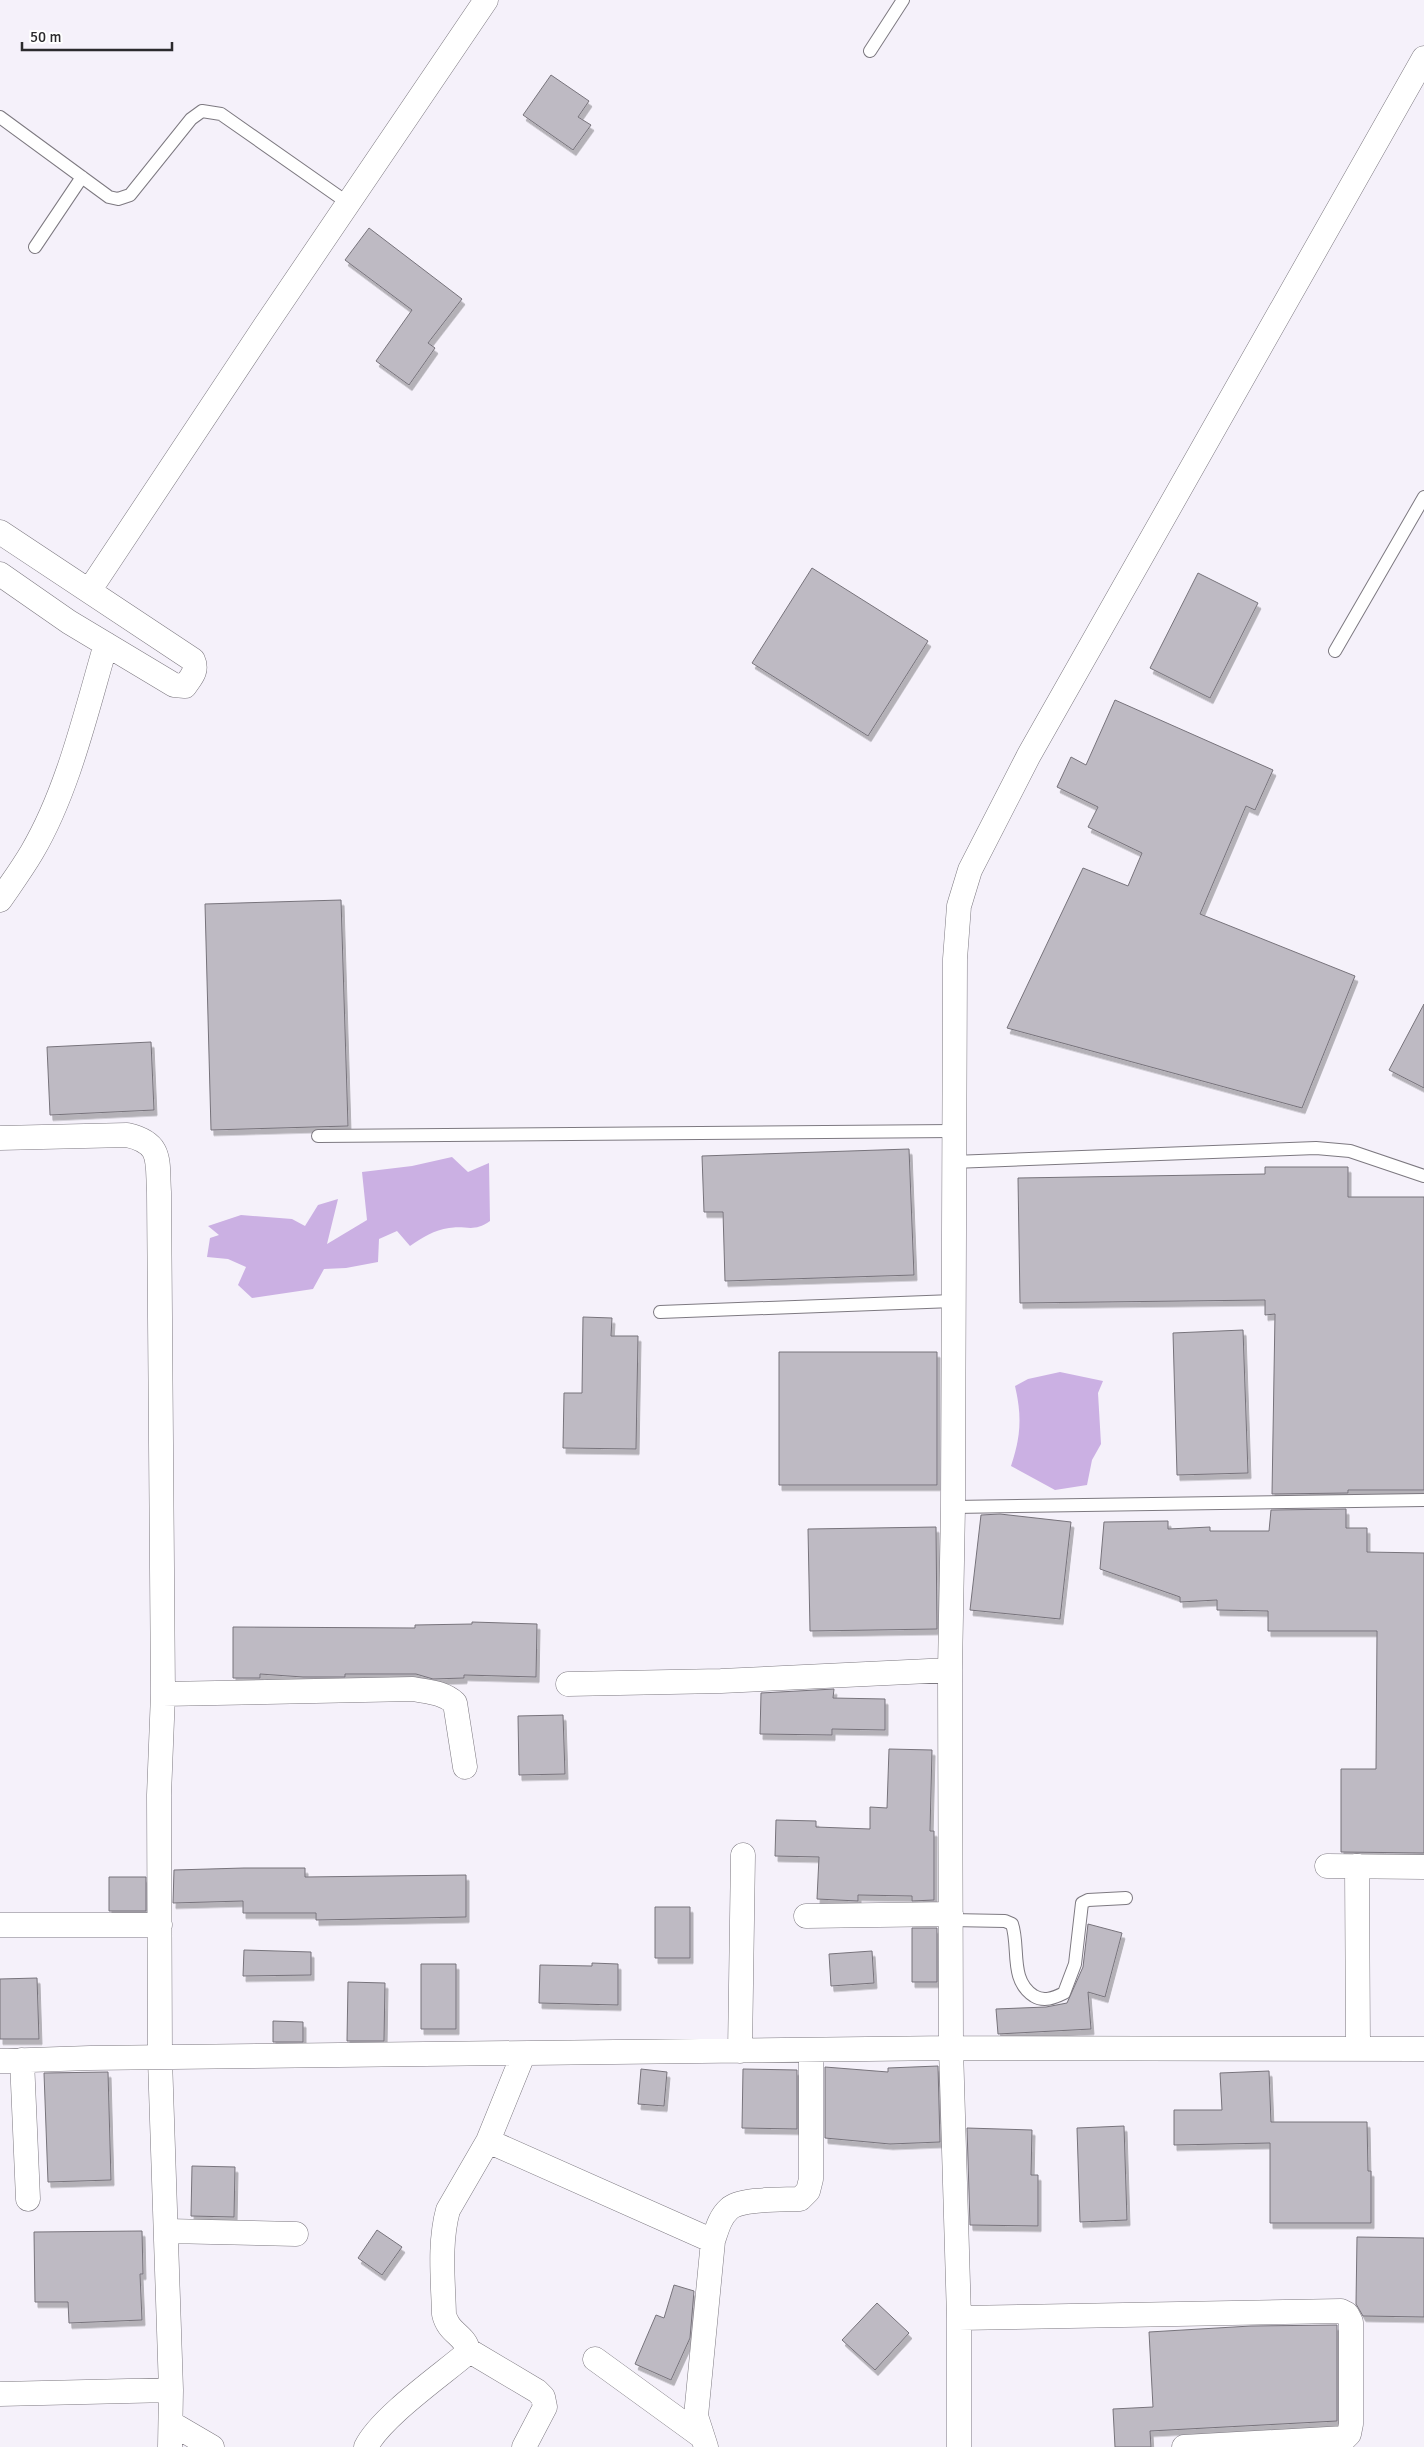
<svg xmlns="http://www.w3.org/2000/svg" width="1424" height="2447" viewBox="0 0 1424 2447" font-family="Signika,sans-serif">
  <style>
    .water { fill: #cbb0e3 }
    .building { fill: #bebac3; stroke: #77737b; filter: url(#shadow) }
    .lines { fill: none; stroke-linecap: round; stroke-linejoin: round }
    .lane-casing { stroke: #7d7980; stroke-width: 14 }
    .street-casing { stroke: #7d7980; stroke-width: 25 }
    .lane { stroke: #fff; stroke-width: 12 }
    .street { stroke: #fff; stroke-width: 24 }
  </style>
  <defs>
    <filter id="shadow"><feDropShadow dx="3" dy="5.5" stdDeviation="0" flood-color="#0004"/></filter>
  </defs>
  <rect width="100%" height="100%" fill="#f5f1fa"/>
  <path class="water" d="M452,1157L468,1172L489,1163L490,1221C473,1233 467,1225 449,1228C434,1230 423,1237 410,1246L397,1231L379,1239L378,1262L346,1268L324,1269L313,1289L252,1298L238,1285L246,1267L228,1259L207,1257L210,1238L219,1235L208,1226L241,1215L292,1219L305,1226L318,1205L338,1199L327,1244L367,1220L362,1172L412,1166Z
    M1060,1372L1103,1381L1098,1393L1101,1444L1092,1460L1087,1485L1055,1490L1011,1466C1021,1436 1022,1416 1015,1386L1028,1379Z"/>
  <path class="building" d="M551,75L589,101L578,117L591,125L573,150L523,115Z
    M369,228L462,299L428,343L435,348L409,385L376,361L412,310L345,260Z
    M812,568L928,641L868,736L752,663Z
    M1198,573L1258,603L1210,698L1150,668Z
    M1115,700L1273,770L1255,810L1246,806L1200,914L1355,976L1302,1108L1007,1028L1083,868L1128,886L1142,853L1088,827L1098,807L1057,787L1071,757L1086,765Z
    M341,900L348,1126L211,1130L205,904Z
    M1424,1004V1088L1389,1070Z
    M151,1042L154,1110L50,1115L47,1047Z
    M909,1149L914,1275L725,1281L723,1212H704L702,1156Z
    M1265,1167H1348V1197H1424V1490H1348V1493L1272,1494L1275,1314L1265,1315V1300L1020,1303L1018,1178L1265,1174Z
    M583,1317L612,1318L611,1336H638L636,1449L563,1448L564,1393H582Z
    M1243,1330L1248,1473L1177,1475L1173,1333Z
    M779,1352H937V1485H779Z
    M1346,1509V1528H1367V1552L1424,1553V1853L1341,1852V1769H1376L1377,1631H1268V1611L1217,1610V1600L1180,1602V1597L1100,1569L1104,1522L1168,1521V1529L1210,1527V1531H1269L1271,1510Z
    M1000,1514L1071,1522L1060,1619L970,1610L981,1515Z
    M936,1527L937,1629L810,1631L808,1529Z
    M472,1622L537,1624L536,1677L464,1675V1678L433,1679L416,1674H345V1677H303L260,1674V1678H233V1627L415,1628V1625L472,1624Z
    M834,1689L833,1698L885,1699V1730L832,1729V1735L760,1734L761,1693Z
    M563,1715L565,1774L519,1775L518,1716Z
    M889,1749L932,1750L930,1831H934V1900L912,1901V1896L858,1895V1901L817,1899L819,1857L775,1856L776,1820L816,1821V1827L870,1829V1807L887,1808Z
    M244,1868H305V1877L466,1875V1917L316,1920V1913H243V1901L173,1903L174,1870Z
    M109,1877H146V1911H109Z
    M655,1907H690V1958H655Z
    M1088,1924L1122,1933L1105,1997L1088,1992L1091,2029L998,2034L996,2009L1046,2007L1067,2003L1083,1967Z
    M912,1928H937V1982H912Z
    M244,1950L311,1952V1975L243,1976Z
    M872,1951L874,1983L831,1986L829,1954Z
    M592,1963L618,1964V2005L539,2003L540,1965L592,1966Z
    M421,1964H456V2029H421Z
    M37,1978L39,2039H0V1979Z
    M348,1982L385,1983L384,2041H347Z
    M273,2021L303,2022V2042H273Z
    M938,2066L940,2142L890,2144L825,2138V2067L888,2072V2068Z
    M641,2069L667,2072L664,2106L638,2104Z
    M743,2069L797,2070V2129L742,2128Z
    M1269,2071L1271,2122H1367L1368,2171H1371V2223H1270V2143L1174,2145V2110H1222L1220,2073Z
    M108,2072L111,2180L48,2182L44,2073Z
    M1124,2126L1127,2220L1080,2222L1077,2128Z
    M967,2128L1032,2130L1031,2175H1038V2226L970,2225Z
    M192,2166L235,2167L234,2217L191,2216Z
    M377,2230L402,2247L382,2275L358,2258Z
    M142,2231L143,2274H140L142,2320L69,2323L68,2302H35L34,2232Z
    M1357,2237L1424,2238V2317L1363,2316L1356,2304Z
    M674,2285L694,2291L690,2338L671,2380L635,2364L656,2315L664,2318Z
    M877,2303L909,2333L875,2370L842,2340Z
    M1337,2325V2421L1150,2431L1151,2447H1115L1113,2409L1153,2407L1149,2332L1251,2326Z"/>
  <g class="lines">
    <defs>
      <path id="lane" d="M870,51L903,0
        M0,117L109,197L118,199L130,195L191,119L202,111L221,114L348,203
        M35,247L82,177
        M1335,651L1424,497
        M318,1136L954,1131
        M953,1162L1316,1148L1350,1151L1424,1176
        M660,1312L953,1301
        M953,1507L1424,1500
        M951,1920L1005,1921L1012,1924C1020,1948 1009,1980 1034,1996C1044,2002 1054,1998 1064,1993L1075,1964L1082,1903L1088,1900L1126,1898"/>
      <path id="street" d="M0,532L193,660C198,671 191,677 185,686L174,685L69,622L0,574
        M89,591L265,326L486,0
        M0,900C11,884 22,869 32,852C68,791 86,712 106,644
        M0,1138L127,1135C163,1143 157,1161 159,1192L163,1694L159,1795L160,2059L171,2390L170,2447
        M568,1684L721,1681L950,1670
        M163,1694L413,1689C428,1692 443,1692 455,1703L465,1767
        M1327,1866L1424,1867
        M1357,1866L1358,2049
        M806,1916L951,1914
        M0,1925H160
        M740,2051L743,1855
        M22,2060L28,2199
        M0,2061L90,2058L951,2048L1424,2049
        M488,2141L713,2241
        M167,2231L296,2234
        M959,2318L1341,2311L1347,2314L1351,2322V2424L1349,2434L1345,2438L1184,2447
        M468,2350L537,2391L543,2397L545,2407L524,2447
        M595,2359L701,2436
        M0,2394L171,2390
        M171,2423L212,2447
        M366,2447C380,2418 440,2376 466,2354L468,2350C465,2335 448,2333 444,2314C443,2279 439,2243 448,2210L488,2141L523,2055
        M706,2447L696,2416L713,2241C717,2229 720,2217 729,2209C741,2198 782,2200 800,2199L808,2191L811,2179V2050
        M959,2447V2318L951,2048L950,1670L953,1507L955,959L959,906L970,870L1029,755L1424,58"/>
    </defs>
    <use href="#lane" class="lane-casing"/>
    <use href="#street" class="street-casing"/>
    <use href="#lane" class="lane"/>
    <use href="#street" class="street"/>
  </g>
  <path d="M22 42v8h150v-8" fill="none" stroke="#2b2a2d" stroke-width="2.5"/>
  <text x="30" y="42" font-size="15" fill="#2b2a2d" stroke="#ffffff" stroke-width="4" paint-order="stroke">50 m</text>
</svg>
